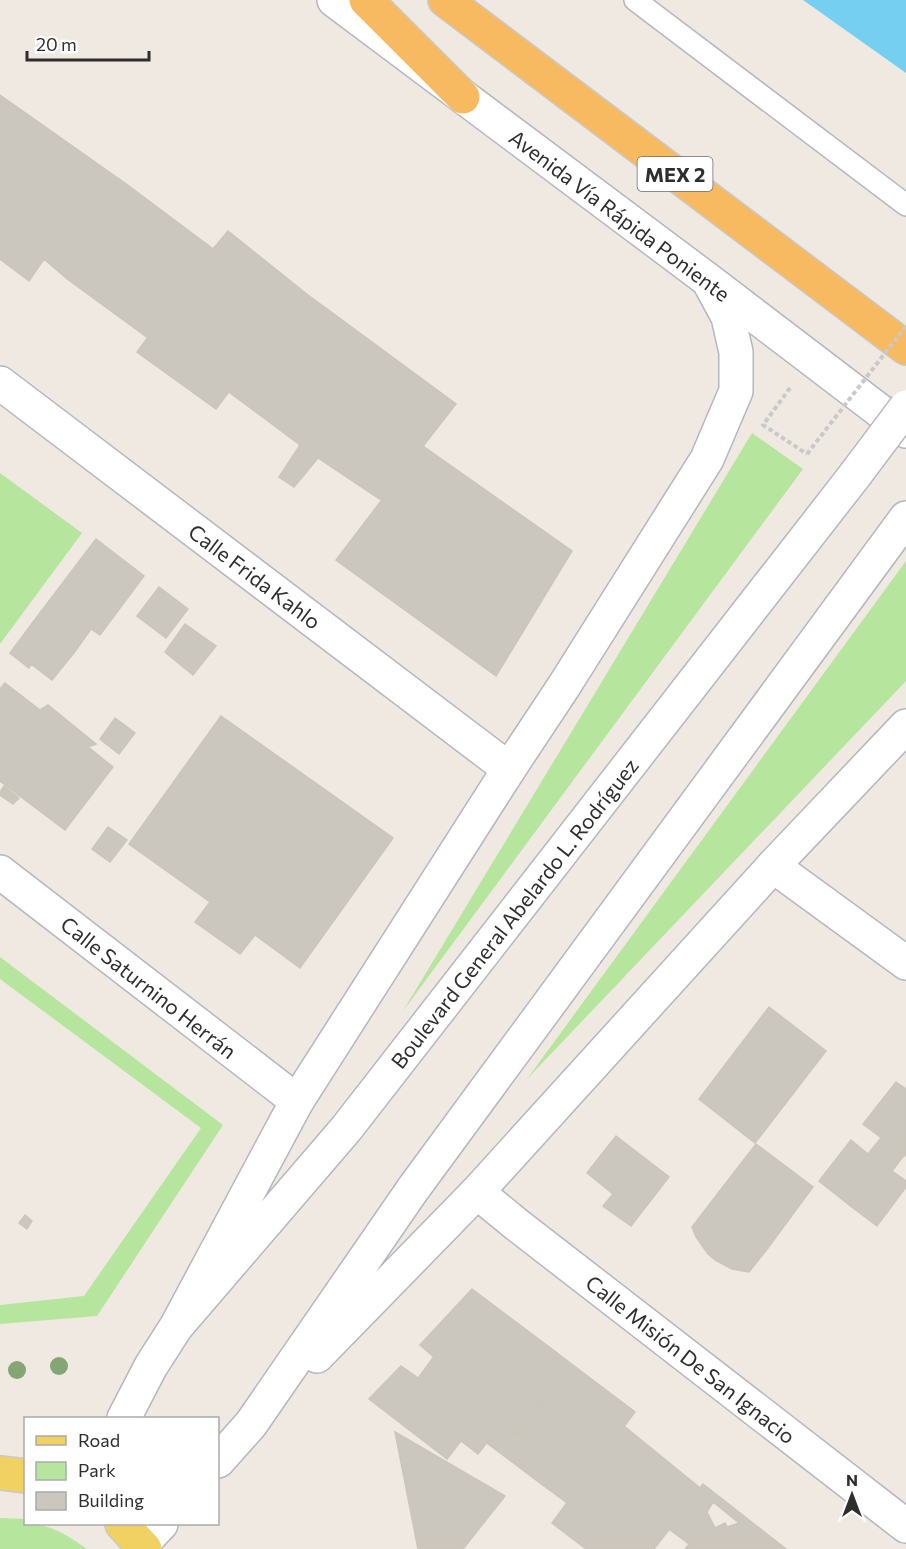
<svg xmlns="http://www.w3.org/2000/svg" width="906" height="1549" viewBox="0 0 906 1549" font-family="Commissioner,sans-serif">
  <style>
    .green { fill: #b6e59e }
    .water { fill: #75cff0 }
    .building { fill: #cbc7bf; stroke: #cbc5ba; stroke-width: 1.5; fill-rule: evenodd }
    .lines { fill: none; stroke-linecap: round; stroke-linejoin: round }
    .service-casing { stroke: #b4b7c1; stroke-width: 24 }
    .minor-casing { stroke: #b4b7c1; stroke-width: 36 }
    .secondary-casing { stroke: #b4b7c1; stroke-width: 36 }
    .primary-casing { stroke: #c9c9c9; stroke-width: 36 }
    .trunk-casing { stroke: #c9c9c9; stroke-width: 36 }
    .path { stroke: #c9c9c9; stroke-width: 4; stroke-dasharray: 4.5 3; stroke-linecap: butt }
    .service { stroke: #fff; stroke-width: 21 }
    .minor { stroke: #fff; stroke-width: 33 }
    .secondary { stroke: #fff; stroke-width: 33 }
    .primary { stroke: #f2d163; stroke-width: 33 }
    .trunk { stroke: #f8ba60; stroke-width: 33 }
    .secondary-bridge-casing { stroke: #b4b7c1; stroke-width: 36; stroke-linecap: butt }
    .path-bridge { stroke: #c9c9c9; stroke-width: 4; stroke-dasharray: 4.5 3; stroke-linecap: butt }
    .secondary-bridge { stroke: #fff; stroke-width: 33 }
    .tree { fill: #84a574 }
    .labels { text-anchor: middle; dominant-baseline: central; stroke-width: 5; stroke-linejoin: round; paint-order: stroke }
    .shield { fill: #fff; stroke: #6d6d6d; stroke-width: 1.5 }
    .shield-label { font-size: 20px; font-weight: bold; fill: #2e2e2e }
    .street-label { font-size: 21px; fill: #2e2e2e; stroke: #fff }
  </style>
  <rect width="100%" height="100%" fill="#efe9e1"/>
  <path class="green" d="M752,433L803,469L403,1011Z
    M0,473L82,533L0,644Z
    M906,561V681L527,1079Z
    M0,957L223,1125L97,1316L0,1324V1305L84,1296L201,1128L0,979Z
    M0,1518L25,1519L26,1524C51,1524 67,1535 87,1549H0Z"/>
  <path class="water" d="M803,0H906V73Z"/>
  <path class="building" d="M0,95L129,186L66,278L44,259L29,281L0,259Z
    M129,186L213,249L148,338L66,278Z
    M228,231L304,292L216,409L137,352L213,249Z
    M304,292L456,404L381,500L318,458L294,487L279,477L300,445L229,392Z
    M423,446L572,551L496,676L336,560Z
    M96,539L144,576L100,635L91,629L74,653L33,622Z
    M159,587L188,609L166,638L137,616Z
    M33,622L74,653L52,680L31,664L29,668L10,653Z
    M185,624L216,646L193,675L165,652Z
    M5,683L40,710L48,705L96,744L88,747L113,767L65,830L0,781V689Z
    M221,716L393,838L300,968L255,935L240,954L195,922L210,902L129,844Z
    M115,718L135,733L119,754L100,739Z
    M4,786L19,798L13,804L0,795V792Z
    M108,827L127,840L110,862L92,849Z
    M769,1007L826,1051L755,1143L699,1099ZM778,1076L788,1084L778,1098L768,1089Z
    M778,1076L788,1084L778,1098L768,1089Z
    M896,1082L906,1089V1156L863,1124Z
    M616,1136L669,1177L631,1226L603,1206L613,1194L587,1173Z
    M881,1138L905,1154L892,1171L906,1181V1187L877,1226L848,1204L879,1163L868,1154Z
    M851,1140L879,1163L848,1204L819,1181Z
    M756,1144L813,1187L768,1248L749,1233L764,1214L725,1184Z
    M725,1184L764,1214L733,1258L722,1250L715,1260L708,1254L696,1237L692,1227Z
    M25,1215L32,1221L27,1229L19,1223Z
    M751,1234L768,1248L749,1272L732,1269L715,1260L722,1250L733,1258Z
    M472,1289L557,1353L478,1454L461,1441L447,1459L369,1399L401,1366L418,1378L416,1381L437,1395L457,1370L435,1355L434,1357L420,1345Z
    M557,1353L635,1412L567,1503L559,1497L565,1490L551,1479L544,1486L487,1443L527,1392L541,1403L520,1433L525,1437L548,1407L544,1403L547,1398L548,1400L559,1384H563L569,1378L571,1369L569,1365L563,1359L554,1357ZM511,1433H519L522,1437V1442L519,1446H511L508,1442V1437Z
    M435,1355L457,1370L437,1395L416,1381Z
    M554,1357L563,1359L569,1365L571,1369L569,1378L563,1384H559L542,1372Z
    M542,1372L559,1384L548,1400L531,1386Z
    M531,1386L547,1398L543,1405L527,1392Z
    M541,1403L543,1405L544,1403L548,1407L525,1437L520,1433Z
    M624,1426L700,1488L668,1531L657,1523L681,1494L668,1481H653V1471L612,1442Z
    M395,1432L505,1496L463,1549H418Z
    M508 1440a7 7 0 1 1 14 0a7 7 0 1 1-14 0Z
    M612,1442L653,1471V1481H668L681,1494L657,1523L668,1531L654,1549H586L552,1523L571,1497L595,1514L603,1504L607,1506L617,1492L589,1473Z
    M589,1473L617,1492L607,1506L603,1504L595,1514L577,1502L586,1490L580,1486Z
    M551,1479L565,1490L559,1497L544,1486Z
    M703,1484L786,1549H685L689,1544L669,1529ZM713,1502L739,1523L727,1527L725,1523L715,1528L707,1512Z
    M580,1486L586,1490L577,1502L571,1497Z"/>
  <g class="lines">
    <defs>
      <path id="service" d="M635,0L906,205"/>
      <path id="minor" d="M0,383L509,769
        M773,866L906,963
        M0,872L297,1101
        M477,1192L516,1224L906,1526"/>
      <path id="secondary" d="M334,0L708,280L906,431
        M176,1327L297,1101L509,769L564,686L707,459L736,391V352L728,317L708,280
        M317,1356L477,1192L773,866L906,726
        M124,1418L151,1366L176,1327L346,1129L855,475
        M218,1461L251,1424L413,1189L906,518
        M142,1544L161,1524"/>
      <path id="primary" d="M0,1473L26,1476
        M122,1524L145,1549"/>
      <path id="trunk" d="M366,0L463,97
        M445,0L906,348"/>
    </defs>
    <use href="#service" class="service-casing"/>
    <use href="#minor" class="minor-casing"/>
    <use href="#secondary" class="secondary-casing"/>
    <use href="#primary" class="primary-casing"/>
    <use href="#trunk" class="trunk-casing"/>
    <path class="path" d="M790,388L763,425L807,454"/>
    <use href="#service" class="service"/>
    <use href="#minor" class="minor"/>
    <use href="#secondary" class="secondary"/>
    <use href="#primary" class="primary"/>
    <use href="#trunk" class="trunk"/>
    <defs>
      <path id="secondary-bridge" d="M855,475L906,407"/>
    </defs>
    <use href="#secondary-bridge" class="secondary-bridge-casing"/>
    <path class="path-bridge" d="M807,454L906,326"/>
    <use href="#secondary-bridge" class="secondary-bridge"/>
  </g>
  <g class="tree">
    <circle cx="59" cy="1366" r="9"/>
    <circle cx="17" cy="1370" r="9"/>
  </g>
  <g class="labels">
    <rect class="shield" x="637.5" y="157" width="75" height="34" rx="4.5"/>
    <g class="shield-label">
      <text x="675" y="174">MEX 2</text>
    </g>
    <g class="street-label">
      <text transform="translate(620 215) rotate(37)">Avenida Vía Rápida Poniente</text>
      <text transform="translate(255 576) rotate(37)">Calle Frida Kahlo</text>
      <text transform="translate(514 913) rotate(-52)">Boulevard General Abelardo L. Rodríguez</text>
      <text transform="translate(149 987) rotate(38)">Calle Saturnino Herrán</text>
      <text transform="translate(691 1359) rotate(38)">Calle Misión De San Ignacio</text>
    </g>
  </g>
  <rect x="24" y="1417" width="195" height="108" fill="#ffffff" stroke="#ababab" stroke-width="1.5"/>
  <rect x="36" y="1436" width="30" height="9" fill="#f2d163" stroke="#ababab" stroke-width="1.5"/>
  <text x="78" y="1447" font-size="18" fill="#2e2e2e">Road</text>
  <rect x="36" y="1462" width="30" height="18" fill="#b6e59e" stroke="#ababab" stroke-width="1.5"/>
  <text x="78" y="1477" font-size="18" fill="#2e2e2e">Park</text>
  <rect x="36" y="1492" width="30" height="18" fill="#cbc7bf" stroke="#ababab" stroke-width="1.5"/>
  <text x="78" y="1507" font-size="18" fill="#2e2e2e">Building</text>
  <g transform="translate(852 1495)" stroke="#ffffff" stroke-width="4.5" paint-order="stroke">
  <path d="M0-4.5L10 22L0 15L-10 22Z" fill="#2e2e2e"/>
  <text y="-9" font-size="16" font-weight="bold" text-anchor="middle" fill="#2e2e2e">N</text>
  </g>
  <path d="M27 51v9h122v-9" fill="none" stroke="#2e2e2e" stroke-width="3"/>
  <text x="36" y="51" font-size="18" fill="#2e2e2e" stroke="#ffffff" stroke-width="4.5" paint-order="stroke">20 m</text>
</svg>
